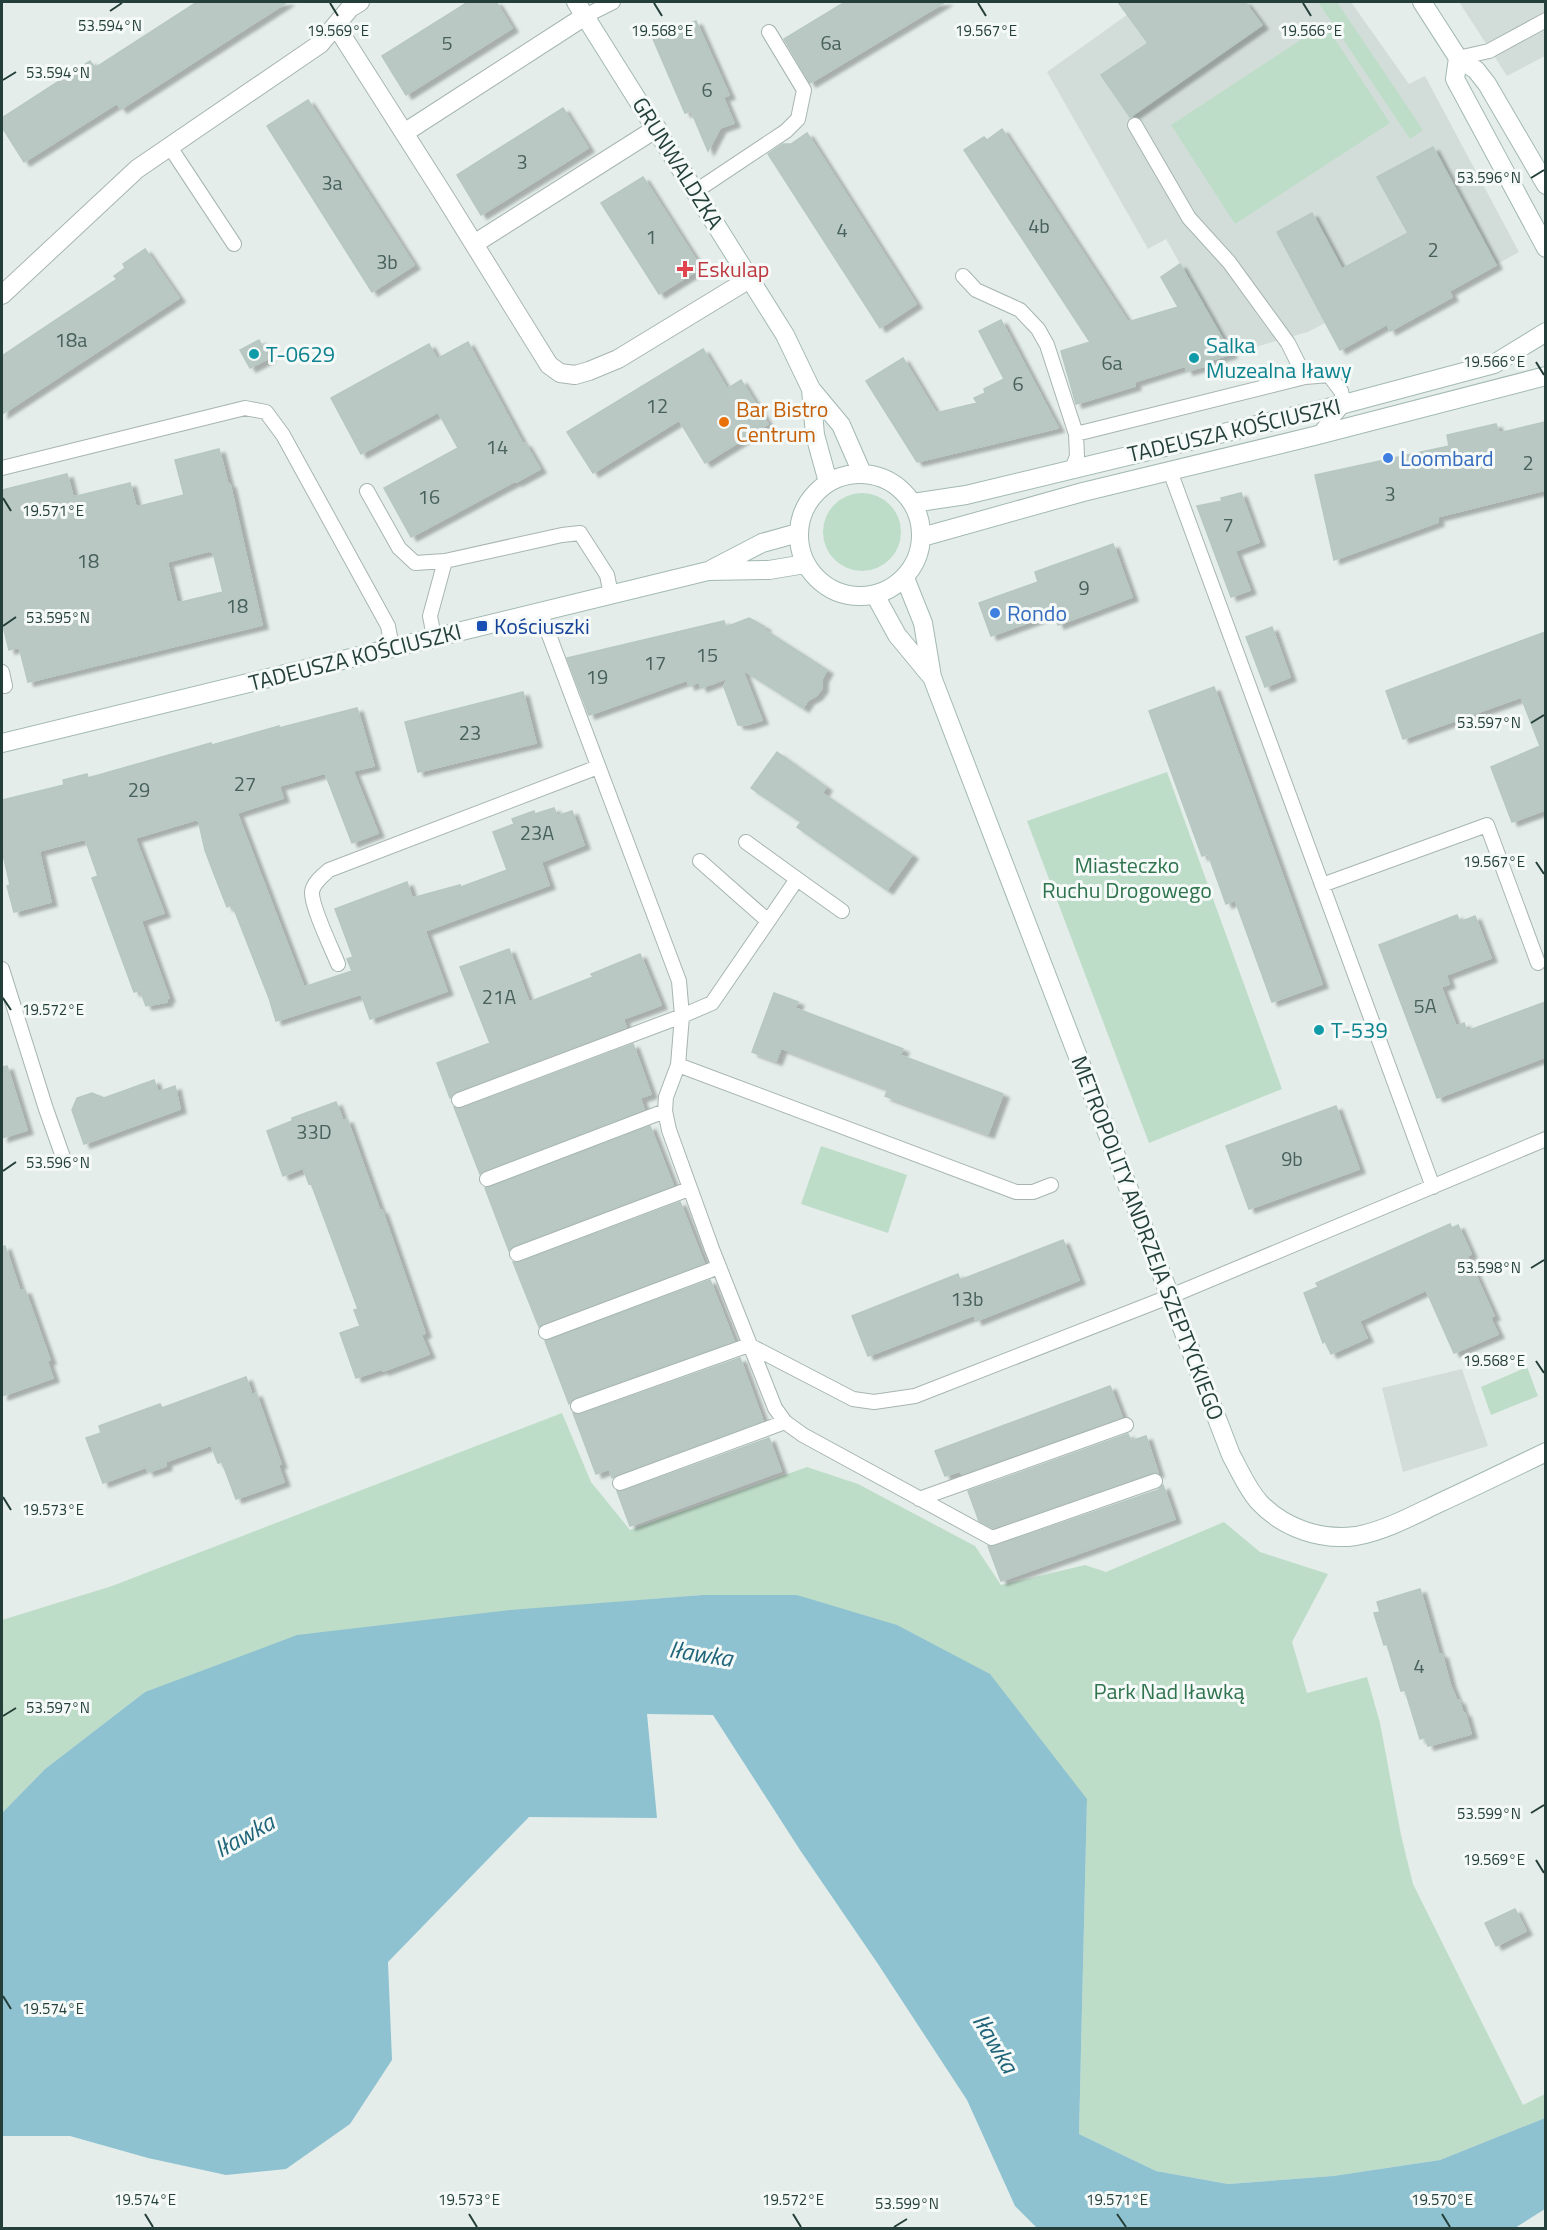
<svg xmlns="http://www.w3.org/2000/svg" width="1547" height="2230" viewBox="0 0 1547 2230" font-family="'Titillium Web',sans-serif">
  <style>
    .built { fill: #d2ddd9 }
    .green { fill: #beddc8 }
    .water { fill: #8ec2d0 }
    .building { fill: #b9c8c3; stroke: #b7c7c1; stroke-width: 1.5; fill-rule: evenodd; filter: url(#shadow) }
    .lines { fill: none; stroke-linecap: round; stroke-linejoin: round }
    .lane-casing { stroke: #a7b5b1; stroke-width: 16 }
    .street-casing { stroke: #a7b5b1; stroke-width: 20 }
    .secondary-casing { stroke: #a3b9b2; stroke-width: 20 }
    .lane { stroke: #fff; stroke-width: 14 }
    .street { stroke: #fff; stroke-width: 18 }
    .secondary { stroke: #fff; stroke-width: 18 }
    .ticks { fill: none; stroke: #243f39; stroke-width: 2 }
    .health-dot { fill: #e0444e; stroke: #f5faf8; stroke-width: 2 }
    .culture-dot { fill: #0f9aa8; stroke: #f5faf8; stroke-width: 2 }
    .food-dot { fill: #e8710a; stroke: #f5faf8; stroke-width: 2 }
    .shop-dot { fill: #3f7fe0; stroke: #f5faf8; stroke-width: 2 }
    .transit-dot { fill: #1a4fb4; stroke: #f5faf8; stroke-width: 2 }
    .labels { text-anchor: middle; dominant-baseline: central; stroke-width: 6; stroke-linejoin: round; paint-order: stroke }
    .number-label { font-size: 20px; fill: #49615c }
    .street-label { font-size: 22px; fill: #243f39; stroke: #f5faf8 }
    .health-label { font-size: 22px; fill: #be3a42; stroke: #f5faf8; text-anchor: start }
    .culture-label { font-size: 22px; fill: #0d838f; stroke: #f5faf8; text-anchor: start }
    .food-label { font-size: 22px; fill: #c56008; stroke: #f5faf8; text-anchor: start }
    .shop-label { font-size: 22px; fill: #366cbe; stroke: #f5faf8; text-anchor: start }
    .transit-label { font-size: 22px; fill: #164399; stroke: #f5faf8; text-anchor: start }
    .park-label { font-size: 22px; fill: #2f744e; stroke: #f5faf8 }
    .water-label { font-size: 24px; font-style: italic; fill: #1f6479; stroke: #f5faf8 }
    .ticks-label { font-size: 15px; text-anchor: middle; fill: #243f39; stroke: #f5faf8; stroke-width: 6; stroke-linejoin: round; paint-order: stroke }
  </style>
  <defs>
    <filter id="shadow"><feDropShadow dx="6" dy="4" stdDeviation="1.5" flood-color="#0004"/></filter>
  </defs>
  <rect width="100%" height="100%" fill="#e4edea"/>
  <path class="built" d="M1145,2H1351L1409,84L1425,76L1519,252L1449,291L1452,297L1390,331L1386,325L1340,350L1325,323L1308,332L1231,354L1166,239L1148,249L1047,72Z
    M1459,2H1545V56L1507,76Z
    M1462,1369L1488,1446L1403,1472L1382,1388Z"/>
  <path class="green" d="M1318,2H1337L1423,130L1410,139Z
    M1325,24L1390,123L1235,224L1171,125Z
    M823 532a39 39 0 1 1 78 0a39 39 0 1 1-78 0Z
    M1167,772L1282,1089L1149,1143L1027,821Z
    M821,1146L907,1175L888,1233L801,1204Z
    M1527,1367L1538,1396L1491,1415L1481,1387Z
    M562,1413L591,1482L630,1530L807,1467L858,1484L975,1546L1001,1585L1085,1565L1106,1572L1224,1522L1260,1552L1328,1574L1292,1642L1307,1693L1367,1677L1380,1723L1401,1835L1413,1884L1523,2105L1545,2094V2118L1440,2160L1333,2176L1228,2184L1156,2171L1079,2134L1087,1799L797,1595H702L592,1604L145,1692L45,1769L2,1813V1620L112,1586Z"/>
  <path class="water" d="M702,1595H797L897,1625L990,1674L1087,1799L1079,2134L1156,2171L1228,2184L1333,2176L1440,2160L1545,2118V2209L1515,2228H1037L1015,2206L967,2100L878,1964L800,1850L713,1715L647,1714L657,1818L529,1817L388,1962L392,2060L350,2124L286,2169L226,2175L148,2158L70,2136H2V1813L45,1769L145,1692L297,1635L510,1610Z"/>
  <path class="building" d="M197,2H287L121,109L117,103L24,162L2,127V118L90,61L95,68Z
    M468,2H496L512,28L406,95L382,56Z
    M845,2H945L810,83L784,39Z
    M1118,2H1245L1262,25L1130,117L1101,75L1148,43Z
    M696,21L729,95L723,97L734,123L720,128L708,151L691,111L685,113L653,39Z
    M308,100L414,265L372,292L267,126Z
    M563,108L588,148L481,215L457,175Z
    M1002,129L1128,322L1178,307L1161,277L1180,264L1231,354L1208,361L1209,365L1187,371L1185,366L1134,382L1135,386L1076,404L1061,351L1090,342L964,150L984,137L987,140Z
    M807,133L916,304L880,328L768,154L783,144H791Z
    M1433,147L1496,265L1449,291L1452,297L1390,331L1387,324L1340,350L1277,232L1312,213L1342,269L1408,233L1377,177Z
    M643,177L701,268L659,294L601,203Z
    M145,249L179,298L2,414V356L117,279L114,276L125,268L123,264Z
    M1001,320L1058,428L917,462L866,381L903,358L936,413L977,403L974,398L985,393L984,389L1004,379L979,331Z
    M259,340L269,358L250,368L240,350Z
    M468,342L523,444L525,443L540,469L516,482L515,481L411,537L384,488L458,448L438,412L361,454L331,398L429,344L437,359Z
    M703,349L727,389L741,380L768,424L705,463L679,420L593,473L567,432Z
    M1545,422V490L1437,517L1438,522L1334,560L1315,475L1449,446L1447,435L1496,424L1499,433Z
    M219,449L228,484H230L262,625L28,682L19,647L9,650L2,622V490L67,474L73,497L130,483L136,507L184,495L175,460ZM209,551L210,552H213L223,592L177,603L167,562Z
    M1241,493L1259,542L1235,551L1250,590L1231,597L1197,506L1222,501L1221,498Z
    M1113,544L1132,597L1058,625L1054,613L991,636L979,603L1038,582L1035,572Z
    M749,618L765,627L763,629L827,670L822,679V688L816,696L808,700L803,708L742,669L762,720L747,725H738L724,687L727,678L701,688L699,682L689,686L687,680L589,715L567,658L724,621L726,627Z
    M1272,627L1290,677L1265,687L1246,637Z
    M1545,632V810L1512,822L1491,767L1540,746L1521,697L1403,739L1386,691Z
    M1214,687L1322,984L1272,1002L1235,900L1226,904L1208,854L1202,856L1149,711Z
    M523,692L536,743L418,772L405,722Z
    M357,708L374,766L353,771L378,833L352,843L325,773L279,786L283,798L237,813L304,987L352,971L347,959L353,957L335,909L407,882L412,898L460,885L461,887L507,870L493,832L514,824L512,819L534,811L535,814L554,808L557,816L572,811L584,845L541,862L549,885L425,931L447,991L370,1019L361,994L276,1021L269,998L232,904L227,907L214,874L205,850L198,819L135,838L164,913L141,921L169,998L166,999L167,1002L146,1006L140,990L134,992L92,878L98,876L85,839L39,851L51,902L14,912L7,886L10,885L2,850V800L64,785L63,780L87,774L88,778L211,743L212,745L279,726V728Z
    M777,752L826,787L822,793L912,855L887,890L797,827L801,822L751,788Z
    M1457,915L1460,922L1475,916L1491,958L1446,975L1449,984L1441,987L1456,1026L1464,1023L1467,1031L1545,1002V1057L1437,1098L1379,945Z
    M509,949L529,1002L593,977L591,974L640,954L661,1005L623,1019L626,1027L456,1092L450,1098L437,1063L490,1043L460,967Z
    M774,993L798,1002L795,1008L903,1049L900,1055L1003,1094L988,1134L885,1096L888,1089L781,1048L776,1061L752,1052Z
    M633,1044L651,1094L640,1098L644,1109L480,1174L454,1107L462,1108Z
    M7,1066L27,1130L2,1138V1067Z
    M154,1080L158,1092L175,1086L180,1109L84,1144L72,1110L77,1098L92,1093L104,1098Z
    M336,1102L343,1121L347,1119L380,1211L382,1210L425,1333L421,1335L429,1354L383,1371L382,1369L356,1378L340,1333L360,1326L354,1310L358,1309L311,1183L309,1184L303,1168L283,1176L267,1131L292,1121V1118Z
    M1336,1106L1359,1169L1249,1209L1226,1146Z
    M650,1126L673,1185L514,1246L509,1251L485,1188Z
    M680,1202L704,1263L539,1327L513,1262H520Z
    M1450,1224L1452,1228L1458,1225L1471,1254L1467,1256L1494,1316L1490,1317L1498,1334L1454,1353L1426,1290L1359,1321L1367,1338L1331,1354L1325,1341L1323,1343L1304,1293L1318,1287L1316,1283Z
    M1063,1240L1079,1280L976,1321L974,1315L868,1356L852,1316L958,1274L960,1280Z
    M5,1246L20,1291L25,1290L50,1360L47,1361L53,1378L2,1396V1247Z
    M710,1280L734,1341L575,1398L569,1404L545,1341Z
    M740,1358L763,1421L617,1475L612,1478L609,1469L596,1474L573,1413L581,1414Z
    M246,1377L252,1395L256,1393L281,1464L278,1465L284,1482L236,1499L222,1462L218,1463L211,1445L165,1462L166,1466L148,1472L146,1467L103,1483L86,1438L101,1433L99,1426L160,1404L162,1408Z
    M1110,1386L1122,1417L962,1474L960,1471L945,1476L935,1451Z
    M1128,1434L1131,1441L1146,1436L1158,1473H1152L993,1528L979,1521L968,1491Z
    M769,1438L781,1471L630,1526L617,1491H623Z
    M1163,1485L1175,1519L1001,1581L988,1546H995L1158,1490Z
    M1420,1589L1439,1655L1442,1654L1450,1684L1457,1701L1459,1700L1463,1713H1465L1471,1734L1428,1746L1425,1737L1420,1739L1405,1690L1401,1691L1387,1644L1384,1645L1374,1613L1380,1612L1377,1602Z
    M1515,1909L1526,1931L1496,1946L1485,1923Z"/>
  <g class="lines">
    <defs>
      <path id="lane" d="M585,16L613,2
        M1458,58L1489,51L1546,20
        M1135,125L1189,218L1229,262L1288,343L1305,377L1329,375L1341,391L1344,404L1318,435
        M170,147L234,244
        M696,191L786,131L798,119L804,90L769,32
        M963,276L976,290L1020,310L1038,329L1047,345L1076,434L1077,456L1072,469
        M1076,434L1305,377
        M2,468L245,408L266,412L283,435L388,626L392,647
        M1170,471L1433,1187
        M367,491L399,548L415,563L445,561
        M540,611L679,981L682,1016L678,1065L666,1097L665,1111L669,1130L712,1249L775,1408L785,1422L803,1435L992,1538L1155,1481
        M434,637L430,616L445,561L562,535L580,533L607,575L611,594
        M2,672L5,686
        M746,842L797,879
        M700,861L768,921
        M1322,885L1487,825L1538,963
        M338,964C332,949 311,906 312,892C313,883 322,876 329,870L598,767
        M2,969L46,1109L63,1157
        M678,1065L1016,1192H1033L1051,1185
        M459,1100L682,1016L712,1003L797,879L842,911
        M487,1179L665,1111
        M517,1254L689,1189
        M546,1332L719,1267
        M578,1406L749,1345L853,1399L874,1402L915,1396L1171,1296L1546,1139
        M620,1483L785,1422
        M919,1499L1126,1425"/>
      <path id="street" d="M336,26L443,194L549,365L560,373L575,375L589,371L618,359L751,278
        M404,133L585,16
        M474,244L657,128
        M2,295L137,169L320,44L350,8L360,2"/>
      <path id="secondary" d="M576,2L785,335L811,389L841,425L862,473
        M1422,2L1458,58L1476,70L1487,84L1546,185
        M1458,58L1455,79L1546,248
        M811,389L815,435L828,482
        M799 535a61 61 0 1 1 122 0a61 61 0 1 1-122 0Z
        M913,503L966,495L1344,404L1494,364L1546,332
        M922,537L1083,492L1318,435L1546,376
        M712,569L762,543L798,533
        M905,578L923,623L932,677L1231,1455C1240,1471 1247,1489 1260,1503C1284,1528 1321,1541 1356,1536C1384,1531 1412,1516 1437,1504C1474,1487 1509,1470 1546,1452
        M875,595L897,635L930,675
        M2,743L708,571L769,570L805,564"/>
    </defs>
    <use href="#lane" class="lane-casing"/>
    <use href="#street" class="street-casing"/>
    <use href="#secondary" class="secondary-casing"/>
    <use href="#lane" class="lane"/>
    <use href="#street" class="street"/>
    <use href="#secondary" class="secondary"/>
  </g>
  <path class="ticks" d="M330,3L338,16M654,3L662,16M978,3L986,16M1303,3L1311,16M110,11L122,3M3,80L16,72M1531,178L1544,170M1536,362L1544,375M3,498L11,511M3,626L16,617M1531,723L1544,715M1536,862L1544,874M3,998L11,1010M3,1171L16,1162M1531,1268L1544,1260M1536,1361L1544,1373M3,1497L11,1510M3,1716L16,1708M1531,1813L1544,1805M1536,1860L1544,1873M3,1996L11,2009M145,2214L153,2227M469,2214L477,2227M793,2214L801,2227M1117,2214L1126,2227M1442,2214L1450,2227M894,2227L907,2219"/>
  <path class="health-dot" d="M682 260h6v6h6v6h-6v6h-6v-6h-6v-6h6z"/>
  <g class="culture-dot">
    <circle cx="254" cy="354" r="6"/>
    <circle cx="1194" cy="358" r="6"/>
    <circle cx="1319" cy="1030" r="6"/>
  </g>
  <circle class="food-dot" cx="724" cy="422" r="6"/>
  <g class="shop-dot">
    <circle cx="1388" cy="458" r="6"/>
    <circle cx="995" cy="613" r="6"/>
  </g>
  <rect class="transit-dot" x="476" y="620" width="12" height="12" rx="3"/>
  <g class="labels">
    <g class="number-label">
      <text x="447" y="42">5</text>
      <text x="831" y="42">6a</text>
      <text x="707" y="89">6</text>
      <text x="522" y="161">3</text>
      <text x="332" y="182">3a</text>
      <text x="1039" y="225">4b</text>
      <text x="842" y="229">4</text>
      <text x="651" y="236">1</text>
      <text x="1433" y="249">2</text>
      <text x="387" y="261">3b</text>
      <text x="71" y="339">18a</text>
      <text x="1112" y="362">6a</text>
      <text x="1018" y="383">6</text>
      <text x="657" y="405">12</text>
      <text x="497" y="446">14</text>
      <text x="1528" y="462">2</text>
      <text x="1390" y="493">3</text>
      <text x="429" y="496">16</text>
      <text x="1228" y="524">7</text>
      <text x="88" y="560">18</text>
      <text x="1084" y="587">9</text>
      <text x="237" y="605">18</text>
      <text x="707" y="654">15</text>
      <text x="655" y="662">17</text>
      <text x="597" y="676">19</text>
      <text x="470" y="732">23</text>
      <text x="245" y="783">27</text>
      <text x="139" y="789">29</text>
      <text x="537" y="832">23A</text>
      <text x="499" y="996">21A</text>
      <text x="1425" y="1005">5A</text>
      <text x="314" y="1131">33D</text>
      <text x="1292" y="1158">9b</text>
      <text x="967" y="1298">13b</text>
      <text x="1419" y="1665">4</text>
    </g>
    <g class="street-label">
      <text transform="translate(678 163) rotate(58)">GRUNWALDZKA</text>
      <text transform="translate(1234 430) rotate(-13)">TADEUSZA KOŚCIUSZKI</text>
      <text transform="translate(355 657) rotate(-14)">TADEUSZA KOŚCIUSZKI</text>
      <text transform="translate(1148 1238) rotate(69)">METROPOLITY ANDRZEJA SZEPTYCKIEGO</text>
    </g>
    <g class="health-label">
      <text x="697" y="269">Eskulap</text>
    </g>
    <g class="culture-label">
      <text x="1206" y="345">Salka<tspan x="1206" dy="25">Muzealna Iławy</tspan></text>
      <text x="266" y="354">T-0629</text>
      <text x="1331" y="1030">T-539</text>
    </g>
    <g class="food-label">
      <text x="736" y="409">Bar Bistro<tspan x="736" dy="25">Centrum</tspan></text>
    </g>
    <g class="shop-label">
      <text x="1400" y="458">Loombard</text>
      <text x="1007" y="613">Rondo</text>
    </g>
    <g class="transit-label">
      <text x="494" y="626">Kościuszki</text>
    </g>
    <g class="park-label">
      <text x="1127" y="865">Miasteczko<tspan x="1127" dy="25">Ruchu Drogowego</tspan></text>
      <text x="1169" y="1691">Park Nad Iławką</text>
    </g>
    <g class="water-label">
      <text transform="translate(701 1653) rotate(9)">Iławka</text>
      <text transform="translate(244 1835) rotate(-29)">Iławka</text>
      <text transform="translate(996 2043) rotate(59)">Iławka</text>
    </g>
  </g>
  <g class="ticks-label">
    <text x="110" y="31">53.594°N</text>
    <text x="662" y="36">19.568°E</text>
    <text x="986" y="36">19.567°E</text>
    <text x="1311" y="36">19.566°E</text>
    <text x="338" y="36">19.569°E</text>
    <text x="58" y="78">53.594°N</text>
    <text x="1489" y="183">53.596°N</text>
    <text x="1494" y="367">19.566°E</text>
    <text x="53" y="516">19.571°E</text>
    <text x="58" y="623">53.595°N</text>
    <text x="1489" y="728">53.597°N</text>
    <text x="1494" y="867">19.567°E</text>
    <text x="53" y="1015">19.572°E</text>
    <text x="58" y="1168">53.596°N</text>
    <text x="1489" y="1273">53.598°N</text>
    <text x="1494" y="1366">19.568°E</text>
    <text x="53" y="1515">19.573°E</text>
    <text x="58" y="1713">53.597°N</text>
    <text x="1489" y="1819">53.599°N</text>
    <text x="1494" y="1865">19.569°E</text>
    <text x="53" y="2014">19.574°E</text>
    <text x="145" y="2205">19.574°E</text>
    <text x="469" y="2205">19.573°E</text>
    <text x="793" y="2205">19.572°E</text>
    <text x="1117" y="2205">19.571°E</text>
    <text x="1442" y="2205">19.570°E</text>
    <text x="907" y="2209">53.599°N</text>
  </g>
  <rect width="1547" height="2230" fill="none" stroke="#243f39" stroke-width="6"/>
</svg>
